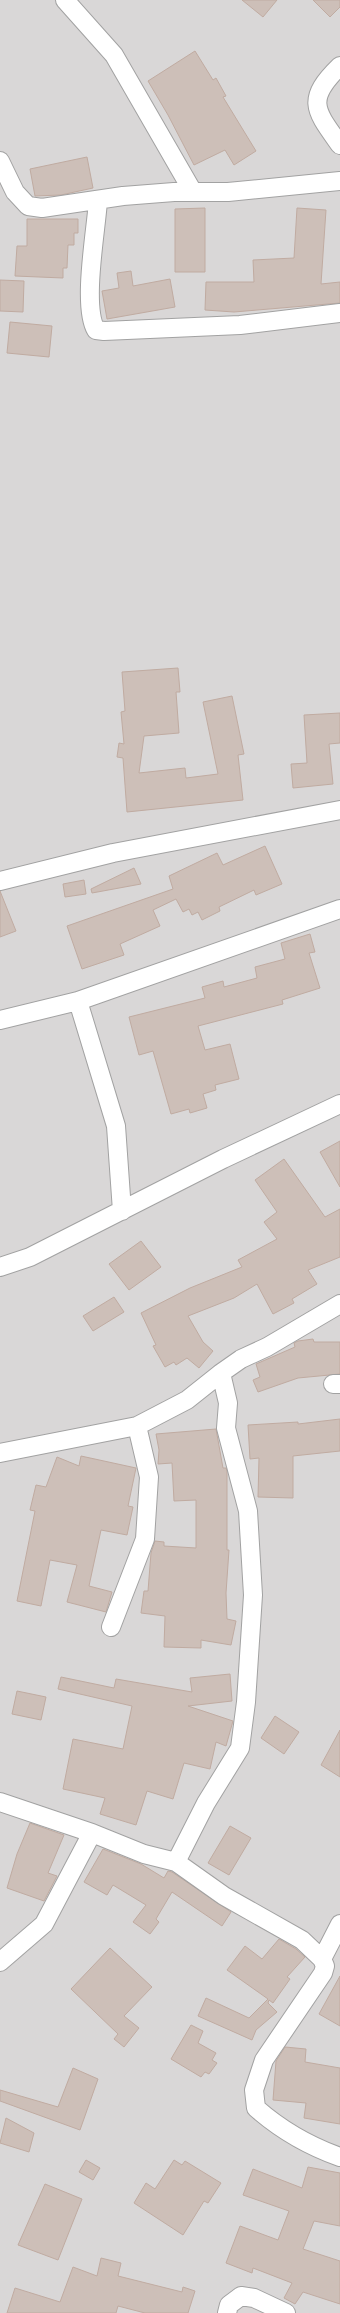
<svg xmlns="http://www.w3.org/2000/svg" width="340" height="2313" viewBox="0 0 340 2313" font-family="Arial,sans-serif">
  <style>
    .residential { fill: #d9d7d7 }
    .building { fill: #cdbfb8; stroke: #c0aba1 }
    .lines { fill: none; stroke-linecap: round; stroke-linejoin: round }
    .minor-casing { stroke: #a2a2a2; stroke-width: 20 }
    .minor { stroke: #fff; stroke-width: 18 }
  </style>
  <rect width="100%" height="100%" fill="#ede7df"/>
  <path class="residential" d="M0,0H340V2313H0Z"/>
  <path class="building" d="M242,0H277L263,17Z
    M313,0H340V7L330,17Z
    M195,51L213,80L216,78L226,96L223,97L256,151L234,165L225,150L194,165L168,115L148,81Z
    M87,157L93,188L61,195L35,196L30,169Z
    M205,208V272H175V209Z
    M297,208L326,210L321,284L340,282V303L234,312L205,310L206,282H254L253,260L294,258Z
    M27,219H78V233H74V245H68L67,268H63V278L15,276L17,246H27Z
    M131,271L133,286L170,279L175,307L107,319L102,291L119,288L117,273Z
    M0,280L24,281L23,312L0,311Z
    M10,322L52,326L49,357L7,353Z
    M178,668L180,692H176L179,733L144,736L139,773L185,768L186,778L218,774L203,702L232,696L244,754L238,755L243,800L127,812L123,758L117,757L119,743L124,744L121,712L125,711L122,672Z
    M340,713V743L329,744L333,784L293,788L291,764L307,763L304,715Z
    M265,846L282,884L256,895L254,890L219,907L220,911L202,920L198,912L192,915L189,909L183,912L176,899L153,910L160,926L120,944L124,955L82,969L67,926L173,889L169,876L217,853L223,865Z
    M134,868L141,884L92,893L91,889Z
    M84,880L86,894L65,897L63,884Z
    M0,891L16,931L0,937Z
    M310,934L315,952L309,953L320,988L282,1000L283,1004L198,1026L205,1050L230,1044L239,1079L215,1085L216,1090L203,1094L207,1108L190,1113L189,1109L171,1114L153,1051L139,1055L129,1017L205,998L202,987L223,981L224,987L257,978L255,967L285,959L281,943Z
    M340,1141V1187L320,1152Z
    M284,1159L325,1217L340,1209V1257L308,1270L317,1284L292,1299L294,1303L273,1314L257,1284L234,1298L188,1316L203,1342L213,1351L199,1368L187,1358L176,1365L174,1362L165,1367L153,1346L156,1345L141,1313L190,1288L242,1267L238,1260L277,1239L264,1222L277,1212L255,1180Z
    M141,1241L161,1267L129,1290L109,1264Z
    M114,1297L124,1312L93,1331L83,1316Z
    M313,1339L314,1342H340V1374L298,1378L258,1392L253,1380L260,1377L256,1364L295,1347L294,1343L298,1341Z
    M340,1419V1451L293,1456V1498L258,1497L259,1458L250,1459L248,1425L298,1422V1424Z
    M216,1429L223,1468H226L227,1471V1550H229L226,1593L227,1619L236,1621L231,1645L201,1640V1648L164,1647L165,1616L141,1613L144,1591H148L151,1553L155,1541L164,1542V1546L196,1548V1500L174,1501L172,1463L158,1464L159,1450L156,1434Z
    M81,1456L136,1468L128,1506L133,1507L127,1535L101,1530L89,1586L112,1592L106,1612L67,1602L77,1565L50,1560L41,1606L17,1601L35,1511L30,1510L36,1485L46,1487L57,1457L79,1466Z
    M230,1674L232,1701L188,1706L233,1721L226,1746L216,1742L210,1769L184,1763L173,1799L147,1791L136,1825L100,1814L105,1798L63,1789L73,1739L123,1749L132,1706L58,1689L61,1677L114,1688L116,1679L192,1692L190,1678Z
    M17,1691L46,1697L41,1720L12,1714Z
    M275,1716L299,1732L284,1754L261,1738Z
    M340,1730V1777L321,1765Z
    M30,1823L64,1835L48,1873L57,1876L44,1901L7,1888L17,1854Z
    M230,1826L251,1838L229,1875L208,1863Z
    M103,1849L141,1864L164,1878L168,1871L172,1872L231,1912L222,1926L172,1892L156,1919L159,1922L150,1934L133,1922L146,1905L113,1885L107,1895L84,1882Z
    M279,1939L296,1949L305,1957L287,1977L290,1979L273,2003L269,2000L268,2003L277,2012L256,2030L252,2040L198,2016L206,1998L249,2018L268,1999L227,1970L245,1946L262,1959Z
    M110,1948L152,1987L124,2016L139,2028L124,2047L114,2039L118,2034L71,1989Z
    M340,1976V2026L319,2014Z
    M191,2025L203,2031L198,2043L216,2053L212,2060L217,2063L209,2074L205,2072L201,2077L171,2059Z
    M285,2047L306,2049L305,2062L340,2068V2124L304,2118L306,2103L273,2100L276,2061Z
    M73,2068L98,2079L80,2130L0,2101V2090L58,2107Z
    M6,2118L34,2133L29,2152L0,2143Z
    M86,2160L100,2168L93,2180L79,2172Z
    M174,2160L182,2165L185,2161L221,2183L208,2203L204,2201L183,2235L134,2203L146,2183L155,2189Z
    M308,2167L340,2173V2226L314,2221L303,2249L340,2261V2304L303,2292L295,2304L284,2298L292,2283L253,2268L252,2273L226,2263L240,2226L278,2240L289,2211L243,2195L253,2169L302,2188Z
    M45,2184L82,2199L58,2260L18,2245Z
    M101,2258L121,2263L118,2276L182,2292L183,2287L195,2291L188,2313H145L118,2306L116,2313H7L15,2288L60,2302L73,2267L97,2276Z"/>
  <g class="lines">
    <defs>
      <path id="minor" d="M65,0L114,55L193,192
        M340,66C305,100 315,110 340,145
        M0,161L15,192L28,206L42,208L123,196L174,192H228L340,181
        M98,201C96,231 82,306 96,330L104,331L240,325L340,313
        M0,881L113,853L340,810
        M78,1001L116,1126L122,1211
        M0,1020L78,1001L340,909
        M0,1267L30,1257L223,1159L340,1104
        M333,1384H340
        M0,1453L137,1426L187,1400L221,1373
        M111,1627L145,1539L149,1477L137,1426
        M0,1802L92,1833L144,1854L176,1862L224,1896L302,1940L322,1959L325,1966L323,1973L264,2060L254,2090L256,2108C281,2130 309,2146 340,2157
        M176,1862L206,1803L240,1748L246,1702L253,1595L248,1511L226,1428L228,1403L221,1373L241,1359L267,1347L340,1304
        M322,1959L340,1924
        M0,1962L44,1924L92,1833
        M227,2313L229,2305L241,2296L254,2298L286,2313"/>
    </defs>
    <use href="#minor" class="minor-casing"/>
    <use href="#minor" class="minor"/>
  </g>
</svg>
